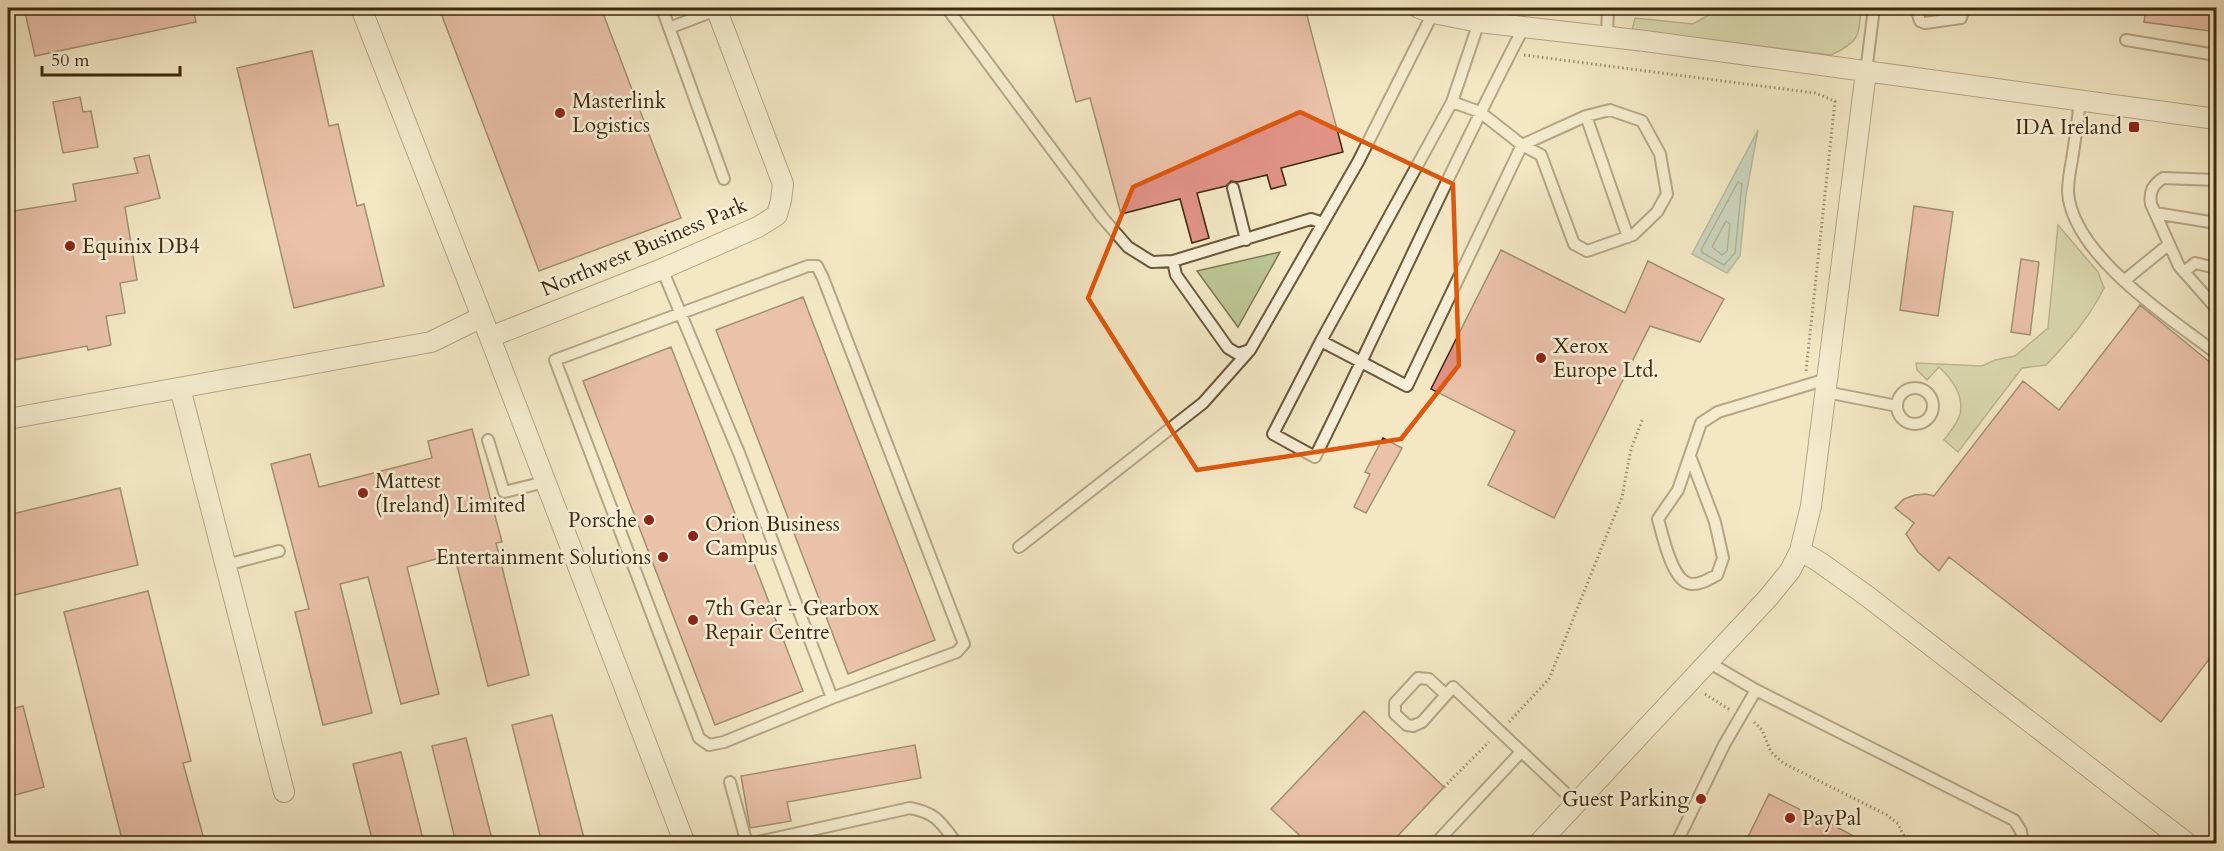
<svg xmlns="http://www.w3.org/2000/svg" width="2224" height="851" viewBox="0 0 2224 851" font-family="Cardo,serif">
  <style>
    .green { fill: #bcc594; stroke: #7c7750; stroke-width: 1.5 }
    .water { fill: #9bbfb5; stroke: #758371; stroke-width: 1.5 }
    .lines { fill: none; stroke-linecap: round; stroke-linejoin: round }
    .shore { stroke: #6c7460; stroke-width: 1.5 }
    .building { fill: #e19388; stroke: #3c290b; stroke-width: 1.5 }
    .lane-casing { stroke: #6a5839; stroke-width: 14 }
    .street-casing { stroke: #6a5839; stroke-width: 22 }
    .path { stroke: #3c290b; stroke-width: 3; stroke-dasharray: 1.5 3; stroke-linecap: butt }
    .lane { stroke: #f7efd9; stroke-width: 10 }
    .street { stroke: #f7efd9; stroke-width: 20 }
    .marked { fill: none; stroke: #df570c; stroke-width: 4.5; stroke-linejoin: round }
    .poi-dot { fill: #8f2418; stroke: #f7efd9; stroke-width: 2 }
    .labels { text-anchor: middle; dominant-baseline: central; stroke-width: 5; stroke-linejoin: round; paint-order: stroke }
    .poi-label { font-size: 21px; fill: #3c290b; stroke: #f7efd9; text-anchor: start }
    .street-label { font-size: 21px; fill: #3c290b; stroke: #f7efd9 }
  </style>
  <rect width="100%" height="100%" fill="#f3e7c4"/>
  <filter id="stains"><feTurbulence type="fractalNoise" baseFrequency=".00333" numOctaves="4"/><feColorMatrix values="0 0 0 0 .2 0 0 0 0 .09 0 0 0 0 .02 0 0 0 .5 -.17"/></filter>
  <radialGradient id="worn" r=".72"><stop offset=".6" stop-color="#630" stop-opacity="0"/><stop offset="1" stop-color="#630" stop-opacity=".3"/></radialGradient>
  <path class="green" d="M1721,8H1861C1859,37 1859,42 1831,55L1632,30L1635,18L1693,24Z
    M2058,225L2098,272L2104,288C2090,317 2068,342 2046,365L2022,368L1958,452L1944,440C1949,433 1958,423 1960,414C1964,396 1952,379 1939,367L1927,380L1917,370L1916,363L1982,366L1995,360L2015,356L2048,328Z
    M1280,252L1238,327L1197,271Z"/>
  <path class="water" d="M1758,130L1746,195L1740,256L1727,273L1692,254Z"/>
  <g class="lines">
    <path class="shore" d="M1738,182L1742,184L1735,253L1724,265L1703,253L1701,250Z
      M1726,221L1730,224L1727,251L1722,255L1712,247Z"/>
  </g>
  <path class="building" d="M24,8H193L196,22L35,56Z
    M439,8H601L681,218L539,271Z
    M1051,8H1305L1343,152L1281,168L1286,185L1271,189L1267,175L1238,182L1231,181L1226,186L1197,193L1209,238L1192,243L1180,199L1121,214L1090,98L1076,102Z
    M2146,8H2217V32L2144,22Z
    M312,51L329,126L338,124L357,206L364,204L384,286L294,308L237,68Z
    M80,97L83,112L91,111L98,147L63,153L53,102Z
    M149,155L160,198L125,207L137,280L120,283L125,313L106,316L111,345L88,350L87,346L13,360L10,343L8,344V212L76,201L73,184L138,173L134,158Z
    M1914,206L1953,212L1938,316L1900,310Z
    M1501,250L1625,313L1648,261L1724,299L1700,342L1650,326L1554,518L1488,485L1515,431L1431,389Z
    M2021,259L2039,262L2030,335L2011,332Z
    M803,297L935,640L848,674L716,330Z
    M2140,305L2217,368V649L2161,722L1949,557L1939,571L1918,552L1906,534L1914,523L1895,508L1904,499L1915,495L1926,494L1934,496L2023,381L2059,410Z
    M671,347L803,691L715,725L583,381Z
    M472,429L502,542L496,543L529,675L488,686L454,554L407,567L439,694L401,704L368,577L340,584L372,713L323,725L295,612L309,609L271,464L310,454L319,487L432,458L428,441Z
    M1383,438L1402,448L1366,513L1354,507L1370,474L1365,472Z
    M120,488L138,565L14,595L8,566V515Z
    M148,591L191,761L183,763L205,843H123L64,612Z
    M23,706L44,787L8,797V710Z
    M1364,711L1444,787L1391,843H1308L1271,809Z
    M552,715L584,838L563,843H542L512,725Z
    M466,738L493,843H456L432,746Z
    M915,745L921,778L787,802L791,821L750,828L741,776Z
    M401,752L424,843H373L353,764Z
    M1769,794L1803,811L1804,809L1866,843H1745Z"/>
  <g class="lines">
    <defs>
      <path id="lane" d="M662,8L724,179
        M947,8L1102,217L1128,247L1152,262L1173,261L1311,219L1323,223
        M1916,8L1920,21L1925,23L1961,18L1964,8
        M1479,22L1452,102L1321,341L1273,434L1315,457C1386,314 1450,168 1524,27
        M669,28L716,10
        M1607,37L1608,8
        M2126,40L2216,55
        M1866,72L1874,8
        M2080,100C2078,120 2075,140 2072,160C2070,170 2068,181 2068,192C2072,255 2170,318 2216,353
        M1586,116L1628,237
        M2216,180L2163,178C2153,185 2149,191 2151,204L2179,266L2216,308
        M1233,188L1246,240
        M2155,213L2216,223
        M1173,261L1176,275L1228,348L1238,354L1250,350L1358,162L1433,13
        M808,266H817L823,278L964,644L957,652L832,698L724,742L709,745L699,738L555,360Z
        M662,269L739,453L832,698
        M2184,272L2195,263L2216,268
        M2125,280L2168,245
        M1321,341L1407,386L1522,145L1541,155L1574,244L1587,251L1633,235L1657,212L1667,194L1660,154L1642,121L1610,110L1586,116L1522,145L1480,112L1452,102
        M1897 406a18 18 0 1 1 36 0a18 18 0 1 1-36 0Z
        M1826,392L1897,406
        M488,440L504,492L545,482
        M1690,456L1715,522L1723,558L1717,575C1709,579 1700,585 1691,584C1672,582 1663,536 1658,519L1678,490L1701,423L1718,412L1827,379
        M1019,547L1203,403L1250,350
        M226,565L279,551
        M1708,662L1756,690L2014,820L2021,831L2023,844
        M1446,695L1429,679L1418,678L1395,703V714L1407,725L1413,726L1422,722L1453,687L1576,803
        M730,782L747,844
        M749,844L910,808C937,813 941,823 957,844
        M1435,844L1521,752
        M1676,844L1724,745L1756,690"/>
      <path id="street" d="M361,8L482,317L685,844
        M1419,8L1433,13L1479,22L1645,41L2216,119
        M490,337L662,269L758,227L777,215L781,200L783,184L716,8
        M180,388L284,792
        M8,419L431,342L482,317
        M1800,551L1818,561L1867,596L2188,844
        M1538,844L1767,599L1790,571L1800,551L1811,506L1866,72"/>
    </defs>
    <use href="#lane" class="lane-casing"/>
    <use href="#street" class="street-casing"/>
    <path class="path" d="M1524,55L1815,93L1835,101L1806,371
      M1705,694L1730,710
      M1509,722L1549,679L1622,497L1631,449L1643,418
      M1754,722L1762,730L1771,752L1783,763L1887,815L1898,824L1908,844
      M1444,787L1489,742"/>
    <use href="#lane" class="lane"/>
    <use href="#street" class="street"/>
  </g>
  <path d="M0 0H2224V851H0ZM1300,112L1453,184L1459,365L1401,439L1197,470L1088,298L1133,187Z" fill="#f3e7c4" fill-opacity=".55" fill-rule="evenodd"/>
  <path class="marked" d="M1300,112L1453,184L1459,365L1401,439L1197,470L1088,298L1133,187Z"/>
  <g class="poi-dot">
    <circle cx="560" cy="113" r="6"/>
    <rect x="2128" y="121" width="12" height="12" rx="3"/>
    <circle cx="70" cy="246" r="6"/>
    <circle cx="1541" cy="358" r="6"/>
    <circle cx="363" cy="493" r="6"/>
    <circle cx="649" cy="520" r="6"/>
    <circle cx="693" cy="536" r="6"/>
    <circle cx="663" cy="557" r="6"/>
    <circle cx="693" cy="620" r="6"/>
    <circle cx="1701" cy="799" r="6"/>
    <circle cx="1790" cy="818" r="6"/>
  </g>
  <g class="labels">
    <g class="poi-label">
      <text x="572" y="101">Masterlink<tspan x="572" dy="24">Logistics</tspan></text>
      <text x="2122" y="127" text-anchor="end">IDA Ireland</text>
      <text x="82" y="246">Equinix DB4</text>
      <text x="1553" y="346">Xerox<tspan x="1553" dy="24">Europe Ltd.</tspan></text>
      <text x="375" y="481">Mattest<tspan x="375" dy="24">(Ireland) Limited</tspan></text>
      <text x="637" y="520" text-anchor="end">Porsche</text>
      <text x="705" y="524">Orion Business<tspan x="705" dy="24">Campus</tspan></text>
      <text x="651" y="557" text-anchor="end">Entertainment Solutions</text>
      <text x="705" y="608">7th Gear - Gearbox<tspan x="705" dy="24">Repair Centre</tspan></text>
      <text x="1689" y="799" text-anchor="end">Guest Parking</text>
      <text x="1802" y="818">PayPal</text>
    </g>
    <g class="street-label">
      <text transform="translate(644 247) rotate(-23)">Northwest Business Park</text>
    </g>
  </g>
  <rect width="2224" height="851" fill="none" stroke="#f3e7c4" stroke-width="30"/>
  <rect x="9" y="9" width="2206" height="833" fill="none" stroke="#3c290b" stroke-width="3"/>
  <rect x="15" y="15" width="2194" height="821" fill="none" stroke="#3c290b" stroke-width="1.5"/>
  <path d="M42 66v9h138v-9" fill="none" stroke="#3c290b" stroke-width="3"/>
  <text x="51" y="66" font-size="18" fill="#3c290b" stroke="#f7efd9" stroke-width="4.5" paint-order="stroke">50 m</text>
  <rect width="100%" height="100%" filter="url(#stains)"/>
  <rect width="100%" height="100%" fill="url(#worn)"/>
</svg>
